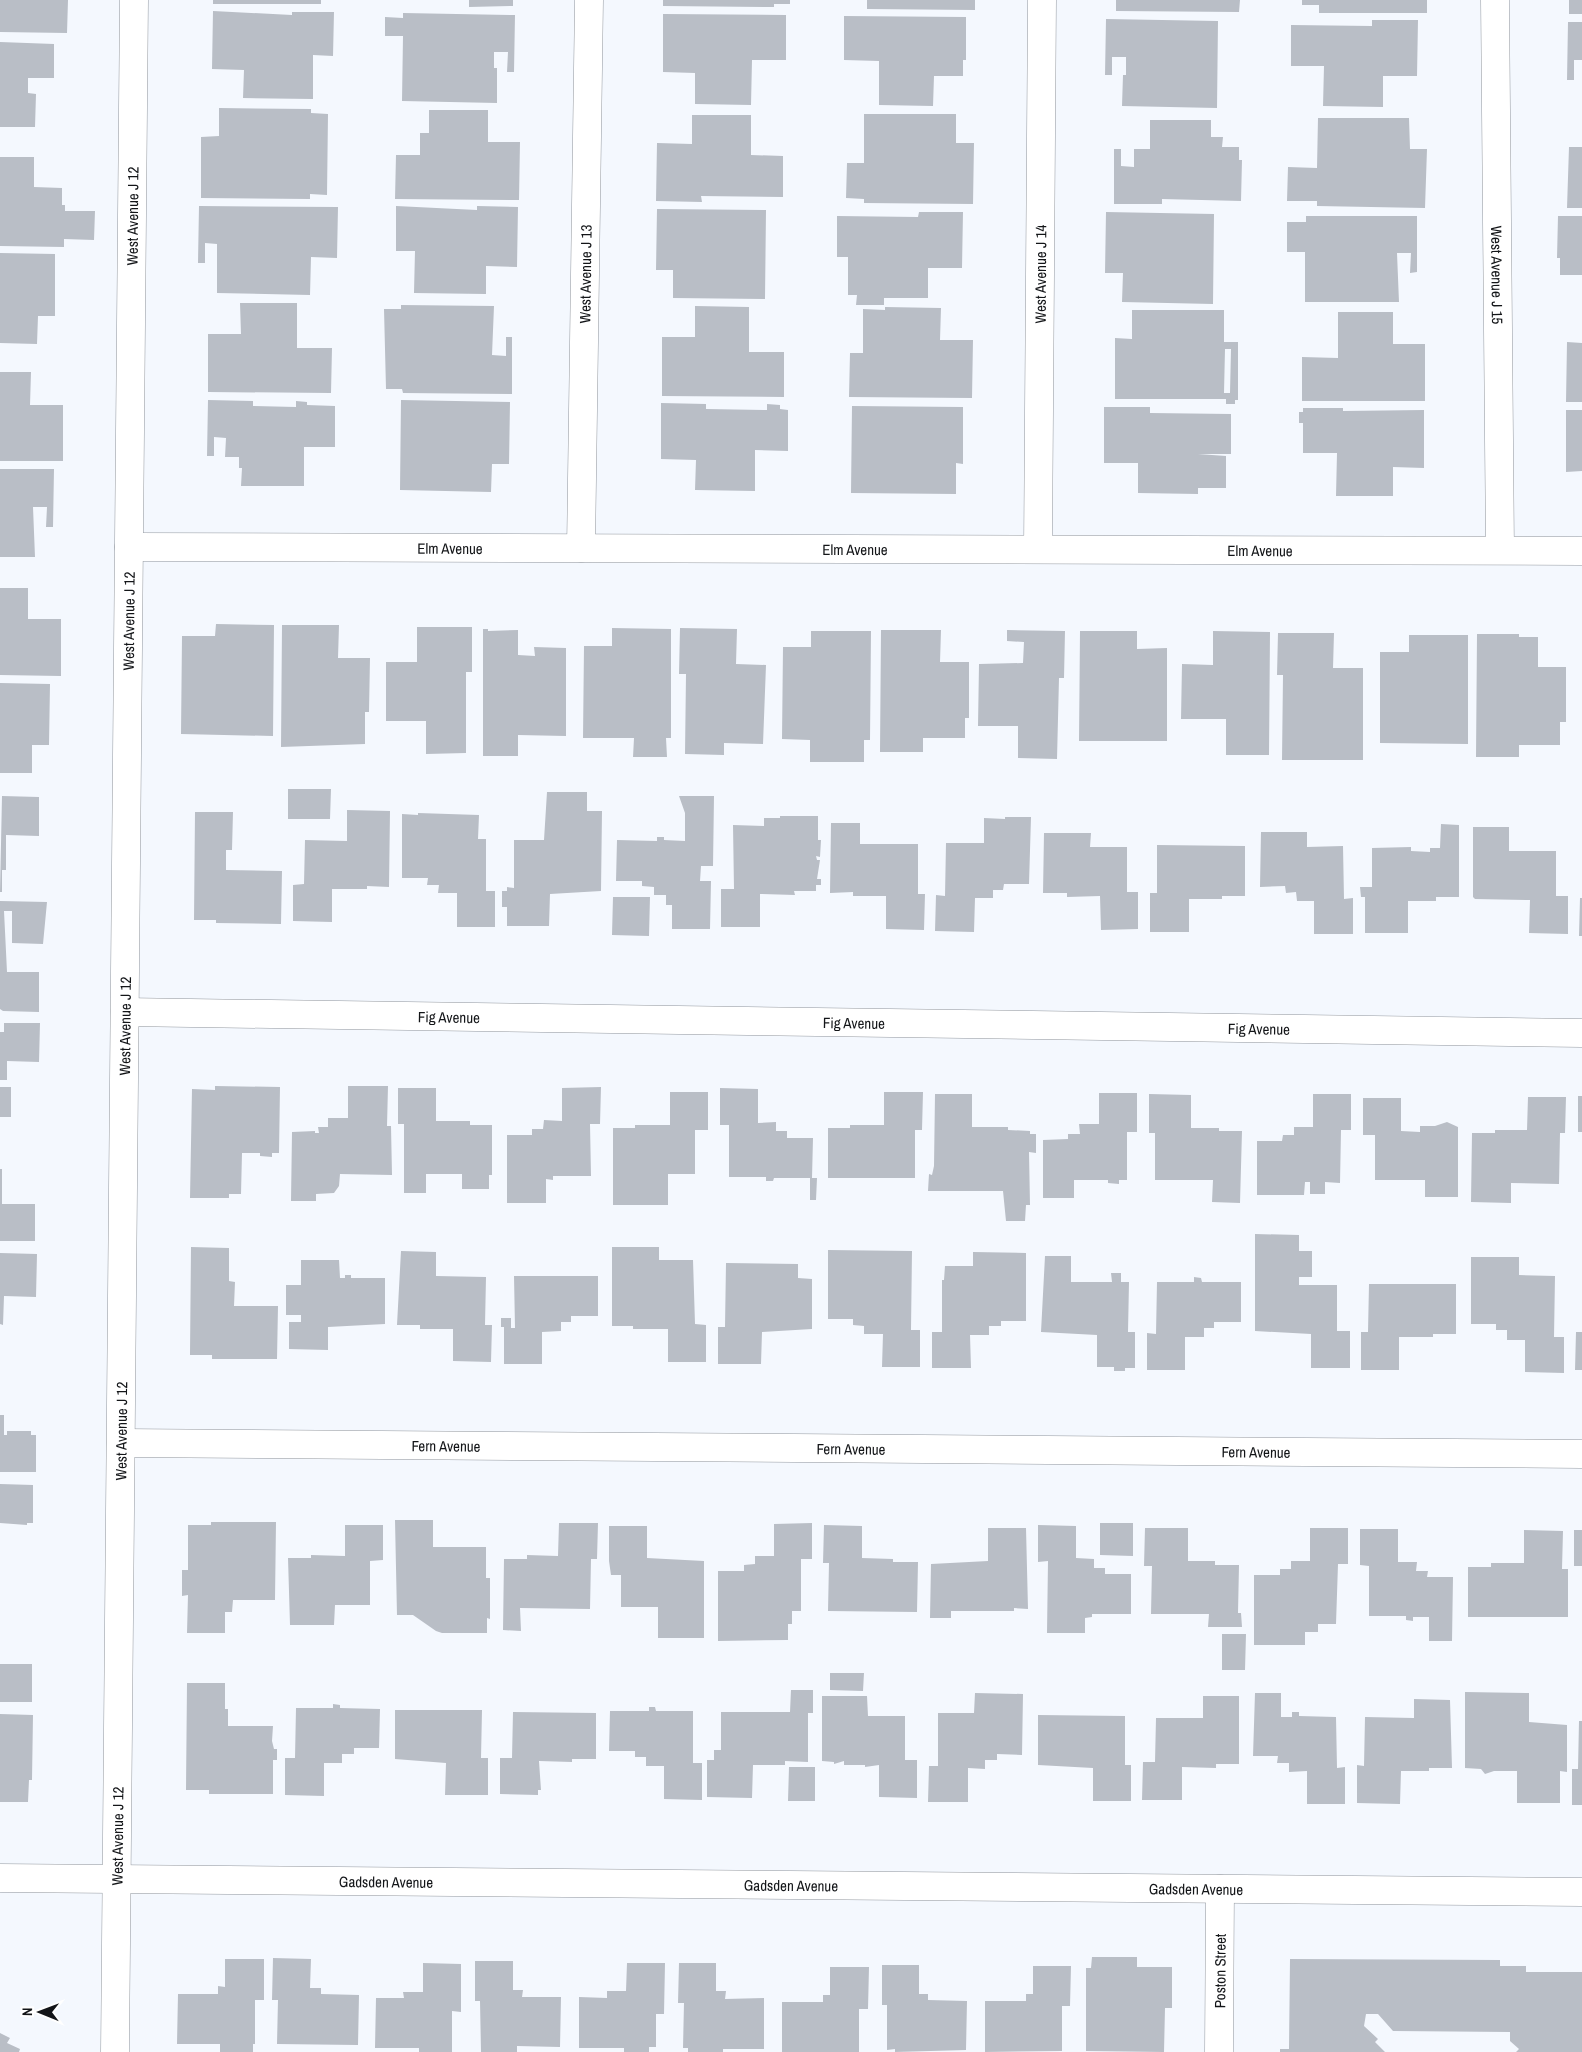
<svg xmlns="http://www.w3.org/2000/svg" width="1582" height="2052" viewBox="0 0 1582 2052" font-family="'Archivo Narrow',sans-serif">
  <style>
    .building { fill: #b9bec6; fill-rule: evenodd }
    .lines { fill: none; stroke-linecap: round; stroke-linejoin: round }
    .street-casing { stroke: #92979e; stroke-width: 29 }
    .street { stroke: #fff; stroke-width: 28 }
    .labels { text-anchor: middle; dominant-baseline: central; stroke-width: 4; stroke-linejoin: round; paint-order: stroke }
    .street-label { font-size: 15px; fill: #131518; stroke: #fff }
  </style>
  <rect width="100%" height="100%" fill="#f4f8fe"/>
  <path class="building" d="M0,0H68L67,33L0,32Z
    M213,0H321V4H213Z
    M469,0H513V6L469,7Z
    M663,0H790V4H774V7L663,6Z
    M867,0H975V10L867,9Z
    M1116,0H1240L1239,12L1116,11Z
    M1302,0H1427V13H1319V5H1302Z
    M1569,0H1582V14H1569Z
    M213,11L292,15V12H334L333,56L313,55V99L243,98L244,70L212,69Z
    M403,13L515,15L514,72H507L508,52H494V68H497V103L402,101L403,36H385V17L403,18Z
    M663,14L786,15V60H752L751,105L695,104V73L663,72Z
    M844,16L966,17V60H963V76H934L933,106L879,105V61L844,60Z
    M1106,19L1218,21L1217,108L1122,106L1123,75H1126V57H1112V75H1105Z
    M1372,20H1418L1417,76H1383V107L1323,106L1324,66H1291V25L1372,26Z
    M1568,22H1582V60H1574V80H1567Z
    M0,42L54,44V78H28V93L36,94L35,127H0Z
    M219,108L311,109V113L328,114L327,195L310,194V199L201,198V137L219,136Z
    M429,110H488V142H520L519,200L395,199L396,155H420V133H429Z
    M864,114H956V143H974L973,204L864,203V199L846,198L847,163H864Z
    M692,115H751V155L783,156V197L701,196L702,202L656,201L657,143L692,144Z
    M1318,118H1409L1410,149H1427L1425,208L1317,206V201H1287L1288,167L1317,168Z
    M1150,120H1211V137H1223L1222,147H1239V160H1242L1241,201L1162,199V204H1114V149H1121V166L1134,167V149H1150Z
    M1569,147H1582V208H1567Z
    M0,157H34V187L62,188V205H65V211H95L94,240L64,239V247L0,246Z
    M199,206L338,207L337,258L311,257L310,295L217,293V244L205,243V263H198Z
    M396,206L477,210V206L518,207L517,267L486,266V294L414,293L415,251H396Z
    M657,209L766,210L765,299L673,298V270H656Z
    M919,212H963L962,268H928V298H884V305H856L857,295H848V257H837V216L918,217Z
    M1106,212L1214,214L1213,304L1122,302L1123,273H1105Z
    M1306,216H1417V272L1410,273L1411,253H1397L1399,302H1305V252H1287V222H1306Z
    M1558,216H1582V275H1560V258H1557Z
    M0,253L55,254V316H38L37,344L0,343Z
    M240,303H297V348H332L331,393L208,392V334H241Z
    M401,305L494,306L492,355L506,356V337H512V394L403,393L402,389H386L384,309H401Z
    M695,306L749,307V352H784V397L662,396V337H695Z
    M885,307L941,308L940,340H973L972,398L849,397L850,353H863V309L885,310Z
    M1132,310H1224V342H1238V400H1235V404H1226V399H1115V338L1132,339ZM1225,349H1231L1230,393H1224Z
    M1338,312H1393V344H1425V401H1302V357L1338,358Z
    M1567,342L1582,343V402H1566Z
    M0,372H31L30,405H63V461H0Z
    M208,400L253,401V406L296,407V401L307,402V405L335,406V447H304V486H241L242,468H239V457H225L226,438L214,437V456H207Z
    M401,400L510,402L509,464H492L491,492L400,490Z
    M661,403L706,404V409L767,410V404L780,405V409L788,410V451L755,450V491L695,490L696,460L661,459Z
    M852,406L963,407V464L956,463V494L851,493Z
    M1104,407H1150V413L1231,414V454H1198L1226,456V488H1198V494L1138,493V463H1104Z
    M1303,408H1343V411L1424,410V468L1393,467V496H1336L1337,453H1303V423H1299V412H1303Z
    M1566,410H1582V471L1566,472Z
    M0,469H54L53,527H46L47,507H33L35,557H0Z
    M0,588H28V619H61V676L0,675Z
    M216,624L274,625L273,736L181,734L182,636H215Z
    M282,625H339L338,658H370L369,712H365V744L281,747Z
    M417,627H472V672H466V753L426,754V721H386V662H417Z
    M612,628L671,629V738H666L667,757H633L634,738H583L584,646H612Z
    M680,628L737,629L736,664L766,665L763,744L724,743V755L685,754L686,674H679Z
    M483,629H488V631L518,630V655L535,656L534,647L566,648V736L518,735V756H483Z
    M881,630H941L940,662H969V718H965V738H923V752H880Z
    M1007,630L1065,631L1064,678H1059L1057,759L1018,758V726H978L979,664L1023,663L1024,642L1007,641Z
    M811,631H871L870,740H864V762H810V740L782,739L783,647H811Z
    M1080,631H1137V649L1167,648V741H1079Z
    M1213,631L1270,632L1269,755H1226V719H1181L1182,664L1213,665Z
    M1278,633H1334L1333,668H1363V760H1282L1283,675H1277Z
    M1477,634H1519V637H1538V667H1566V722H1560V745H1519V757H1476Z
    M1409,635H1468V744L1380,743V652H1409Z
    M0,683L50,684L49,745H32V773H0Z
    M288,789H331L330,819H288Z
    M547,792H587V811H602L601,891L550,894L549,926H507V907H502V891H507V887L514,888V840H544Z
    M2,796L39,797V836L6,835V870H2V892H0Z
    M679,796H714L713,866H701L700,881H711L710,929H672V905H666V895H654V887L642,886V881H616L617,840L657,841V837H664V840L685,841V813Z
    M347,810L390,811L389,887L367,886V889H332V922L293,921V885L304,884L305,840L347,841Z
    M195,812H233L232,850H226V870L282,871L281,924L216,923V920H194Z
    M418,813L479,815L478,839H486V891H495V927H457V893H438L439,885H427L428,878H402V814L418,815Z
    M780,816H818V840H821L820,857L816,856L817,860H820L817,879H821V885H816V891H794L795,895L760,894V927H721V889H734L733,825L764,826V818H780Z
    M1005,817H1031L1029,884H1004L1003,890H993V898H975L974,932L935,931L936,895L945,896L946,843H984V818L1005,819Z
    M831,823H860V844H918V894H925L924,930L886,929V896H853V892L830,893Z
    M1441,824L1459,825V897H1436V901H1408V933H1365V897H1361L1360,887H1372V848L1411,847V851L1430,852V848H1440Z
    M1473,827H1509V851H1556V896H1568V934L1529,933L1530,900L1475,899L1473,897Z
    M1261,832H1307V847L1343,846L1344,899L1353,898V934H1314V901H1297L1296,892L1286,893L1285,886L1260,887Z
    M1044,833H1091L1090,847H1127V892H1138V929L1101,930L1100,896L1067,897V893H1043Z
    M1157,845L1245,846V896H1222V899H1189V932H1150V893H1157Z
    M613,897H650L649,936L612,935Z
    M1580,898H1582V936H1579Z
    M0,901L47,902L43,944L12,943V911H4L7,972H39V1012L3,1011L0,1009Z
    M4,1023H40L39,1062L7,1061V1080H0V1032H4Z
    M215,1086L280,1087L279,1153H272V1157L260,1156V1153H242L241,1194H229V1198H190L192,1089L215,1090Z
    M348,1086H388L387,1126H391L392,1175L340,1174L339,1186L334,1193L316,1194V1201H291L292,1132L315,1131V1133H319L318,1127H328V1118H348Z
    M0,1087H11V1117H0Z
    M601,1087L600,1124H590L591,1176H553V1180L546,1179V1203H507V1135H532V1129H543L544,1120L562,1121V1088Z
    M398,1088H436V1121H470V1125H492V1175H489V1189H462V1174H426V1193H404V1124H398Z
    M720,1088L758,1089V1123L776,1122V1131H787V1138H813L812,1178H817L816,1200H810V1178H774L773,1181H766V1177H729V1125H720Z
    M670,1092H708V1130H695V1174H668V1205H613V1128H635V1125H670Z
    M884,1092H923L922,1130H915V1178H828V1128H850V1125H884Z
    M1099,1093H1137V1132H1127V1180H1119V1184L1108,1183V1180H1074V1198H1043V1140L1068,1139V1134H1080L1079,1124H1099Z
    M935,1094H972V1127H1008V1130L1030,1131V1134H1036V1153L1029,1152L1030,1205H1026L1025,1221H1006L1003,1191H928L929,1174L932,1175L934,1166Z
    M1149,1094L1191,1095V1128H1219V1131H1242L1240,1203L1212,1202L1213,1180H1155V1133H1149Z
    M1313,1094H1351V1130H1341L1340,1183L1325,1182V1194H1310V1182H1305L1304,1195H1257V1141H1282L1283,1135H1294V1127H1313Z
    M1578,1096H1582V1132H1578Z
    M1528,1097H1566L1565,1133H1560L1559,1184L1511,1183V1203L1471,1202L1472,1133H1495V1130H1527Z
    M1363,1098H1401V1131L1420,1132V1126H1435L1447,1122L1458,1127V1197H1425V1180H1375V1135H1363Z
    M0,1169H2V1204H35V1241H0Z
    M1255,1234L1299,1235V1251H1312V1277H1299V1285H1337V1331H1350V1368H1311V1334L1255,1331Z
    M191,1247L229,1248V1281L235,1282L234,1306H278L277,1359H212V1355H190Z
    M612,1247H659V1260H693L695,1324L706,1325V1362H668V1329H633V1326H612Z
    M828,1250L912,1251L911,1330H920V1367H882L883,1334H864V1326L853,1325V1319H828Z
    M401,1251L436,1252V1276L486,1277L485,1325H492L491,1362L453,1361V1329H420V1325H397Z
    M973,1252L1026,1253V1321H1001V1326H989V1335H970L971,1368H932V1332H942V1280H944L945,1266H973Z
    M0,1253L37,1254L36,1297L4,1296L3,1325L0,1324Z
    M1045,1256H1071V1282H1112L1111,1273H1121V1282H1129L1128,1332H1135V1368H1125V1371H1114V1367H1097V1335L1041,1332Z
    M1471,1257H1519V1275L1555,1276L1554,1337H1564V1373L1525,1372V1340H1507V1330H1496V1324H1471Z
    M301,1260H339L340,1278H345V1275H351V1278H385V1324L328,1327V1350L289,1349V1322H301V1315H286V1285H301Z
    M726,1263L798,1264V1278L812,1279V1329L762,1332L761,1364H718V1327H725Z
    M514,1276H598V1316H571V1322H561V1331L542,1332V1364H504V1327H501V1318H511V1328H515Z
    M1194,1277L1201,1278L1202,1282H1241V1322H1214V1328H1204V1337H1185V1370H1147V1333L1156,1334L1157,1282H1194Z
    M1369,1284H1456V1334H1433V1337H1399V1370H1361V1332H1368Z
    M1576,1332H1582V1370H1575Z
    M0,1415H4V1435H7V1431H31V1435H36V1472H0Z
    M0,1484L33,1485V1523H27V1525L0,1523Z
    M395,1520H433V1547H486V1578H490V1619L487,1618V1633H442L436,1631L413,1615H397Z
    M211,1522H276L275,1600H233L232,1612H225V1633H187L188,1595L182,1596V1570H188V1525H211Z
    M559,1523H598L597,1559H591L590,1609L520,1608L521,1631L503,1630L504,1559H527V1555L558,1556Z
    M812,1523V1559H801V1611H792V1624H788V1640L718,1641V1571H744V1565L755,1564V1556H774V1524Z
    M1100,1523H1133V1556L1100,1555Z
    M345,1525H383V1560L370,1561V1605H335L334,1625H290L288,1558H311V1555L345,1556Z
    M824,1525L862,1526V1558L893,1559V1562H918L917,1612L828,1611L829,1563H823Z
    M1038,1525L1076,1526V1558L1094,1559V1568H1105V1574H1131V1614H1092V1617L1085,1618V1633H1047L1048,1561L1038,1562Z
    M609,1526H647V1558L704,1561V1638H658V1607H621V1575H611L609,1561Z
    M988,1528H1026L1028,1609L1014,1608V1611H951V1618H930L931,1564L988,1561Z
    M1145,1528H1188V1561H1215V1565H1239L1238,1613H1241L1242,1627H1208L1209,1614H1151L1152,1566H1144Z
    M1310,1528H1348V1564H1338L1336,1624H1318V1632H1305V1645H1254V1575H1280V1569H1291V1561H1310Z
    M1360,1529H1398V1562H1417L1416,1571H1428L1427,1577H1453L1452,1641H1429V1617H1413V1621L1406,1620V1616H1369V1566L1360,1565Z
    M1524,1530L1563,1531L1562,1569H1568V1617H1468V1567H1491V1563H1524Z
    M1574,1530H1582V1566H1574Z
    M1222,1634H1246L1245,1670H1222Z
    M0,1664H32V1702H0Z
    M830,1673H864L863,1691L830,1690Z
    M187,1683H225V1709H228V1726H273L272,1741L274,1749H277V1760H273V1794H209V1790H186Z
    M791,1690H813V1713H808V1762L785,1761V1765H753L752,1798L707,1797V1760H714V1750H721V1712H790Z
    M1465,1692L1529,1693V1722L1567,1725V1772L1560,1771V1803H1517V1771H1494L1485,1774L1481,1769L1465,1768Z
    M975,1693L1023,1694L1022,1755L997,1754V1760H985V1769L968,1768V1802H928L929,1766H938V1713H974Z
    M1255,1693H1281V1717H1292V1712H1299V1716L1336,1717L1337,1768L1345,1767V1804H1307V1771L1289,1772V1763H1277L1278,1756H1253Z
    M822,1696H867L868,1716H905V1760H917V1798L879,1797V1765L865,1767V1765H844V1761L834,1764V1762L822,1761Z
    M1203,1696H1239V1764H1216V1768L1182,1767V1800H1142L1143,1762H1155L1156,1718H1203Z
    M1414,1699L1450,1700L1452,1768H1429V1771H1401L1400,1804L1357,1803V1765L1364,1766L1365,1717L1414,1718Z
    M333,1704L340,1705V1708L380,1709L379,1748H354V1754H342V1763H324V1796L285,1795V1758H295L296,1708H333Z
    M649,1707H655L656,1711H693V1763H702V1800L664,1799V1766H646V1757H635V1751H609L610,1711H649Z
    M395,1710H482L481,1758H488V1795H445L446,1763L395,1759Z
    M513,1712L596,1713V1759H572V1762L539,1761L541,1790H538V1795L500,1794V1758H512Z
    M0,1714L33,1715L32,1780H29L28,1802H0Z
    M1038,1715L1125,1716V1765H1131V1801H1093V1768L1038,1765Z
    M1579,1721H1582V1805H1572V1769H1578Z
    M789,1767H815V1801H788Z
    M1092,1957H1137V1967H1172V2008H1165L1164,2052L1086,2051V1968H1091Z
    M273,1958L311,1959L310,1988H321V1994L359,1995L358,2045L277,2044L278,2000H272Z
    M225,1959H264V2000H255V2044H253V2052H220V2044H177L178,1994H218V1986L225,1987Z
    M1290,1959L1500,1960V1966H1526V1972H1582V2052H1516L1519,2049L1510,2041V2032L1393,2031L1378,2014H1366L1364,2026L1378,2039L1375,2042L1385,2052H1280V2049H1289Z
    M475,1961H513V1990H523L522,1997H561L560,2047L517,2046V2052H481L480,2001H475Z
    M423,1963L461,1964V2012L452,2011V2052H419V2048H375L376,1998H404L403,1992H423Z
    M627,1963H665L664,2014H656V2047H649V2052H624V2048H579V1997L607,1998V1991H626Z
    M679,1963H716V1991H726L725,1999L764,1998V2049H723V2052H688V2048H683L684,2003H678Z
    M882,1965H919V1994H928V2000L967,2001L966,2050L895,2052V2049L887,2050V2005H882Z
    M1033,1966H1071L1070,2006H1062V2051L985,2052V2001H1026V1994H1033Z
    M830,1967H869L868,2009H859V2052H782V2002H823V1995H830Z
    M0,2033L10,2038L7,2043L20,2049L19,2052H0Z"/>
  <g class="lines">
    <defs>
      <g id="street">
        <path id="s1" d="M1495,0L1500,550"/>
        <path id="s2" d="M129,547L1582,551"/>
        <path id="s3" d="M581,548L589,0"/>
        <path id="s4" d="M1038,549L1042,0"/>
        <path id="s5" d="M125,1012L1582,1033"/>
        <path id="s6" d="M121,1443L1582,1454"/>
        <path id="s7" d="M0,1878L1582,1892"/>
        <path id="s8" d="M115,2052L134,0"/>
        <path id="s9" d="M1219,2052L1220,1889"/>
      </g>
    </defs>
    <use href="#street" class="street-casing"/>
    <use href="#street" class="street"/>
  </g>
  <g class="labels">
    <g class="street-label">
      <text stroke="none"><textPath href="#s8" startOffset="1836">West Avenue J 12</textPath></text>
      <text stroke="none"><textPath href="#s3" startOffset="274">West Avenue J 13</textPath></text>
      <text stroke="none"><textPath href="#s4" startOffset="275">West Avenue J 14</textPath></text>
      <text stroke="none"><textPath href="#s1" startOffset="275">West Avenue J 15</textPath></text>
      <text stroke="none"><textPath href="#s2" startOffset="321">Elm Avenue</textPath></text>
      <text stroke="none"><textPath href="#s2" startOffset="726">Elm Avenue</textPath></text>
      <text stroke="none"><textPath href="#s2" startOffset="1131">Elm Avenue</textPath></text>
      <text stroke="none"><textPath href="#s8" startOffset="1431">West Avenue J 12</textPath></text>
      <text stroke="none"><textPath href="#s5" startOffset="324">Fig Avenue</textPath></text>
      <text stroke="none"><textPath href="#s5" startOffset="729">Fig Avenue</textPath></text>
      <text stroke="none"><textPath href="#s8" startOffset="1026">West Avenue J 12</textPath></text>
      <text stroke="none"><textPath href="#s5" startOffset="1134">Fig Avenue</textPath></text>
      <text stroke="none"><textPath href="#s8" startOffset="621">West Avenue J 12</textPath></text>
      <text stroke="none"><textPath href="#s6" startOffset="325">Fern Avenue</textPath></text>
      <text stroke="none"><textPath href="#s6" startOffset="730">Fern Avenue</textPath></text>
      <text stroke="none"><textPath href="#s6" startOffset="1135">Fern Avenue</textPath></text>
      <text stroke="none"><textPath href="#s8" startOffset="216">West Avenue J 12</textPath></text>
      <text stroke="none"><textPath href="#s7" startOffset="386">Gadsden Avenue</textPath></text>
      <text stroke="none"><textPath href="#s7" startOffset="791">Gadsden Avenue</textPath></text>
      <text stroke="none"><textPath href="#s7" startOffset="1196">Gadsden Avenue</textPath></text>
      <text stroke="none"><textPath href="#s9" startOffset="81">Poston Street</textPath></text>
    </g>
  </g>
  <g transform="translate(40 2012) rotate(271)" stroke="#ffffff" stroke-width="4" paint-order="stroke">
  <path d="M0-4L9 19L0 12L-9 19Z" fill="#131518"/>
  <text y="-8" font-size="14" font-weight="bold" text-anchor="middle" fill="#131518">N</text>
  </g>
</svg>
